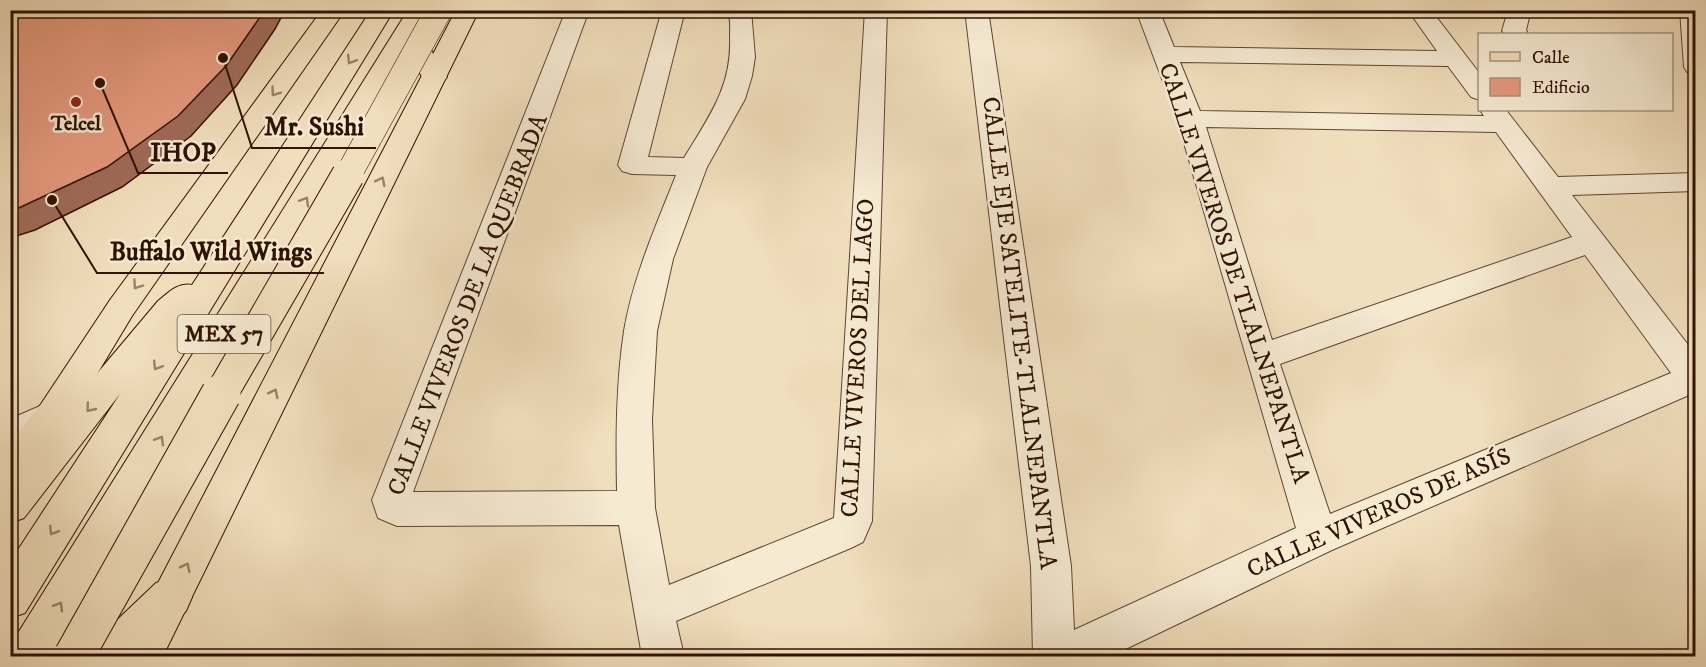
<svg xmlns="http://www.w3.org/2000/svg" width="1706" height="667" viewBox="0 0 1706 667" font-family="'IM FELL DW Pica',serif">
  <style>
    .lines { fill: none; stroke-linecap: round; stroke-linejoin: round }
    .minor-casing { stroke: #60452f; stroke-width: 2 }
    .major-casing { stroke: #301200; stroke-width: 2 }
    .highway-casing { stroke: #301200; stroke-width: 2 }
    .minor { fill: #f6ead3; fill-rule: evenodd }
    .major { fill: #f1debc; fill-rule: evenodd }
    .highway { fill: #f1debc; fill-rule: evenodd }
    .highway-bridge-far2-casing { stroke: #301200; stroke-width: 27; stroke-linecap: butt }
    .highway-bridge-far1-casing { stroke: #301200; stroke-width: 34; stroke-linecap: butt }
    .highway-bridge-casing { stroke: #301200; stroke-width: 41; stroke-linecap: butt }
    .highway-bridge-far2 { stroke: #f1debc; stroke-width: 26 }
    .highway-bridge-far1 { stroke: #f1debc; stroke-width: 32 }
    .highway-bridge { stroke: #f1debc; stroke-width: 39 }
    .shaded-wall { fill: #a06b58; stroke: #301200; stroke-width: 1.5 }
    .building { fill: #e5997e; stroke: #301200; stroke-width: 1.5 }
    .oneway { stroke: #9a8267 }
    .poi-dot { fill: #8f2418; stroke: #f6ead3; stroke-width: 2 }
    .labels { text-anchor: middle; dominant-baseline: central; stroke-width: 5; stroke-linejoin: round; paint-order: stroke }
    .far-poi-label { font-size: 20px; font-weight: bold; fill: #301200; stroke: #f6ead3 }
    .shield { fill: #f6ead3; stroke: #6b533f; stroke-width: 1.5 }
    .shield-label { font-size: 22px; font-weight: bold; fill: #301200 }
    .street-label { font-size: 24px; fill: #301200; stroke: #f6ead3 }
    .leader { fill: none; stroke: #301200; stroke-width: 2 }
    .callout-dot { fill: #301200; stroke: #f6ead3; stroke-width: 2 }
    .callout-label { font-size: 26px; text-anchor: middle; font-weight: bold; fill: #301200; stroke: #f6ead3; stroke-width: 5; stroke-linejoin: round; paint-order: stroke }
  </style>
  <rect width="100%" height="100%" fill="#f1debc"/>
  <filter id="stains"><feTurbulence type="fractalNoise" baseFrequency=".00333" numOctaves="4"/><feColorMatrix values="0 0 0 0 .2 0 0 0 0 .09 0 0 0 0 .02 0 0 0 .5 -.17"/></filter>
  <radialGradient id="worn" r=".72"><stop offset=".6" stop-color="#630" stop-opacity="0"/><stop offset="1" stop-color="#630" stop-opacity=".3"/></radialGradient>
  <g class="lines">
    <defs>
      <path id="minor" d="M566,10H589L413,492L617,491C616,438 616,384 624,331C633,277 656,226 676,175L632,174L622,171L618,165L662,10H685L648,157L684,158C708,118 732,87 730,38C730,29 731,19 728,10H751L755,57L752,76L745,99L707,167L673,259L657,331L652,419L655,508L669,585L834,518L865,10H887L872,521L863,542L851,548L676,621L684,656H642L619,525L397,526L378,518L372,500Z
        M965,10H988L1071,566L1074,630L1296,528L1177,119L1136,10H1159L1174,47L1437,51L1408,10H1431L1480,74V100L1471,97L1448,66L1180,62L1200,111L1484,116L1480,110H1506L1558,177L1696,173V191L1572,195L1696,355V392L1332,550L1111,656H1033L1031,566ZM1206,127L1496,132L1572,237L1272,340ZM1585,255L1671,373L1330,514L1280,364Z
        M1508,10H1531L1526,30L1528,34H1505L1502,31Z
        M1680,10H1696V74L1687,72L1684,67Z
        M54,400L67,404L72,414L67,424L10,451V419Z"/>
      <path id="major" d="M322,10H345L132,316L67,424L23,482L10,487V443L41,404L110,300Z
        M456,10H479L163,656H120Z"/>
      <path id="highway" d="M371,10H394L25,613L10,618V562L120,394L24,518L10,523V477L158,301C168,293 178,282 192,285Z
        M408,10H431L419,30L447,77L443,82L434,85L425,82L407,51L52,656H10L13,641Z
        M171,578L186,583L192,597L186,611L140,656H89L95,641L156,583Z"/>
    </defs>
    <use href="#minor" class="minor-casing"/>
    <use href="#major" class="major-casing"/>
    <use href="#highway" class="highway-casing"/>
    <use href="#minor" class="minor"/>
    <use href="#major" class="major"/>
    <use href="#highway" class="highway"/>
    <defs>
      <path id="highway-bridge-far2" d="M347,177L439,10"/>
      <path id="highway-bridge-far1" d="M220,396L348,175"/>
      <path id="highway-bridge" d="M74,656L221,394"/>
    </defs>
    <use href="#highway-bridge-far2" class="highway-bridge-far2-casing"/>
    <use href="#highway-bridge-far1" class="highway-bridge-far1-casing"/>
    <use href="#highway-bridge" class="highway-bridge-casing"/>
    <use href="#highway-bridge-far2" class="highway-bridge-far2"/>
    <use href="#highway-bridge-far1" class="highway-bridge-far1"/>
    <use href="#highway-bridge" class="highway-bridge"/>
  </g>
  <path class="shaded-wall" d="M265,10H285L275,29L237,85L191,136L122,187L35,230L10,238V212Z"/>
  <path class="building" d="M10,10H265L226,66L178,116L107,167L10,212Z"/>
  <defs><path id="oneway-chevron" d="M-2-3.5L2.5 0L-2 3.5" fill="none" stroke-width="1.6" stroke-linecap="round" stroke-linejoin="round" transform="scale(1.5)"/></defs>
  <g class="oneway">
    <use href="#oneway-chevron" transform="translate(351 60) rotate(122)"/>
    <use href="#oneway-chevron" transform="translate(275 92) rotate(126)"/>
    <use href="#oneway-chevron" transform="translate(381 181) rotate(-63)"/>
    <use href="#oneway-chevron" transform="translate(305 201) rotate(-59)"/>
    <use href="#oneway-chevron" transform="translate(137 285) rotate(125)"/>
    <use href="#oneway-chevron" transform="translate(157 366) rotate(122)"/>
    <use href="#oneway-chevron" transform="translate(274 393) rotate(-63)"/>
    <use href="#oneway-chevron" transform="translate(90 408) rotate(129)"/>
    <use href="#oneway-chevron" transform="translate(160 440) rotate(-59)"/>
    <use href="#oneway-chevron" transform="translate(53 531) rotate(122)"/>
    <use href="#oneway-chevron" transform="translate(186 567) rotate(-63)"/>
    <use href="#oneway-chevron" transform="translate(59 606) rotate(-59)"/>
  </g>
  <circle class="poi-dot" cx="76" cy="102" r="6"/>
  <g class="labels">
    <g class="far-poi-label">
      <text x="76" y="124">Telcel</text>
    </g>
    <rect class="shield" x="177.5" y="315" width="93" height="38" rx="4.5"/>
    <g class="shield-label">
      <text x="224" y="334">MEX 57</text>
    </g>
    <g class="street-label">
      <text transform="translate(1234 273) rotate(72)">CALLE VIVEROS DE TLALNEPANTLA</text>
      <text transform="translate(468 305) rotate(-69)">CALLE VIVEROS DE LA QUEBRADA</text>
      <text transform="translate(1019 333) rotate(83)">CALLE EJE SATELITE-TLALNEPANTLA</text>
      <text transform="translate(858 358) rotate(-87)">CALLE VIVEROS DEL LAGO</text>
      <text transform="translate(1379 513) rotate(-24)">CALLE VIVEROS DE ASÍS</text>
    </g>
  </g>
  <path class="leader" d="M223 58L252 148H376M100 83L138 173H228M52 200L97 273H324"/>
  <g class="callout-dot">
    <circle cx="223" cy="58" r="6"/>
    <circle cx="100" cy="83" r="6"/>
    <circle cx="52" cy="200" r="6"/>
  </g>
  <g class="callout-label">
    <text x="314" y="135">Mr. Sushi</text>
    <text x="183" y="161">IHOP</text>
    <text x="211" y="260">Buffalo Wild Wings</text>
  </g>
  <rect width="1706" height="667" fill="none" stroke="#f1debc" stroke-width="36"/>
  <rect x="12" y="12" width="1682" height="643" fill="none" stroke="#301200" stroke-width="3"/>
  <rect x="18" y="18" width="1670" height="631" fill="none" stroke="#301200" stroke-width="1.5"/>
  <rect x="1478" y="33" width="195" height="78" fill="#f6ead3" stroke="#a7947f" stroke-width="1.5"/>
  <rect x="1490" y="52" width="30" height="9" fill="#f1debc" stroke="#a7947f" stroke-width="1.5"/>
  <text x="1532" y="63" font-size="18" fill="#301200">Calle</text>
  <rect x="1490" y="78" width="30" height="18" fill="#e5997e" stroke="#a7947f" stroke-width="1.5"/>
  <text x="1532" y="93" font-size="18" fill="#301200">Edificio</text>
  <rect width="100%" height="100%" filter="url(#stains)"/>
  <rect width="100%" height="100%" fill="url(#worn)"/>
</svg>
